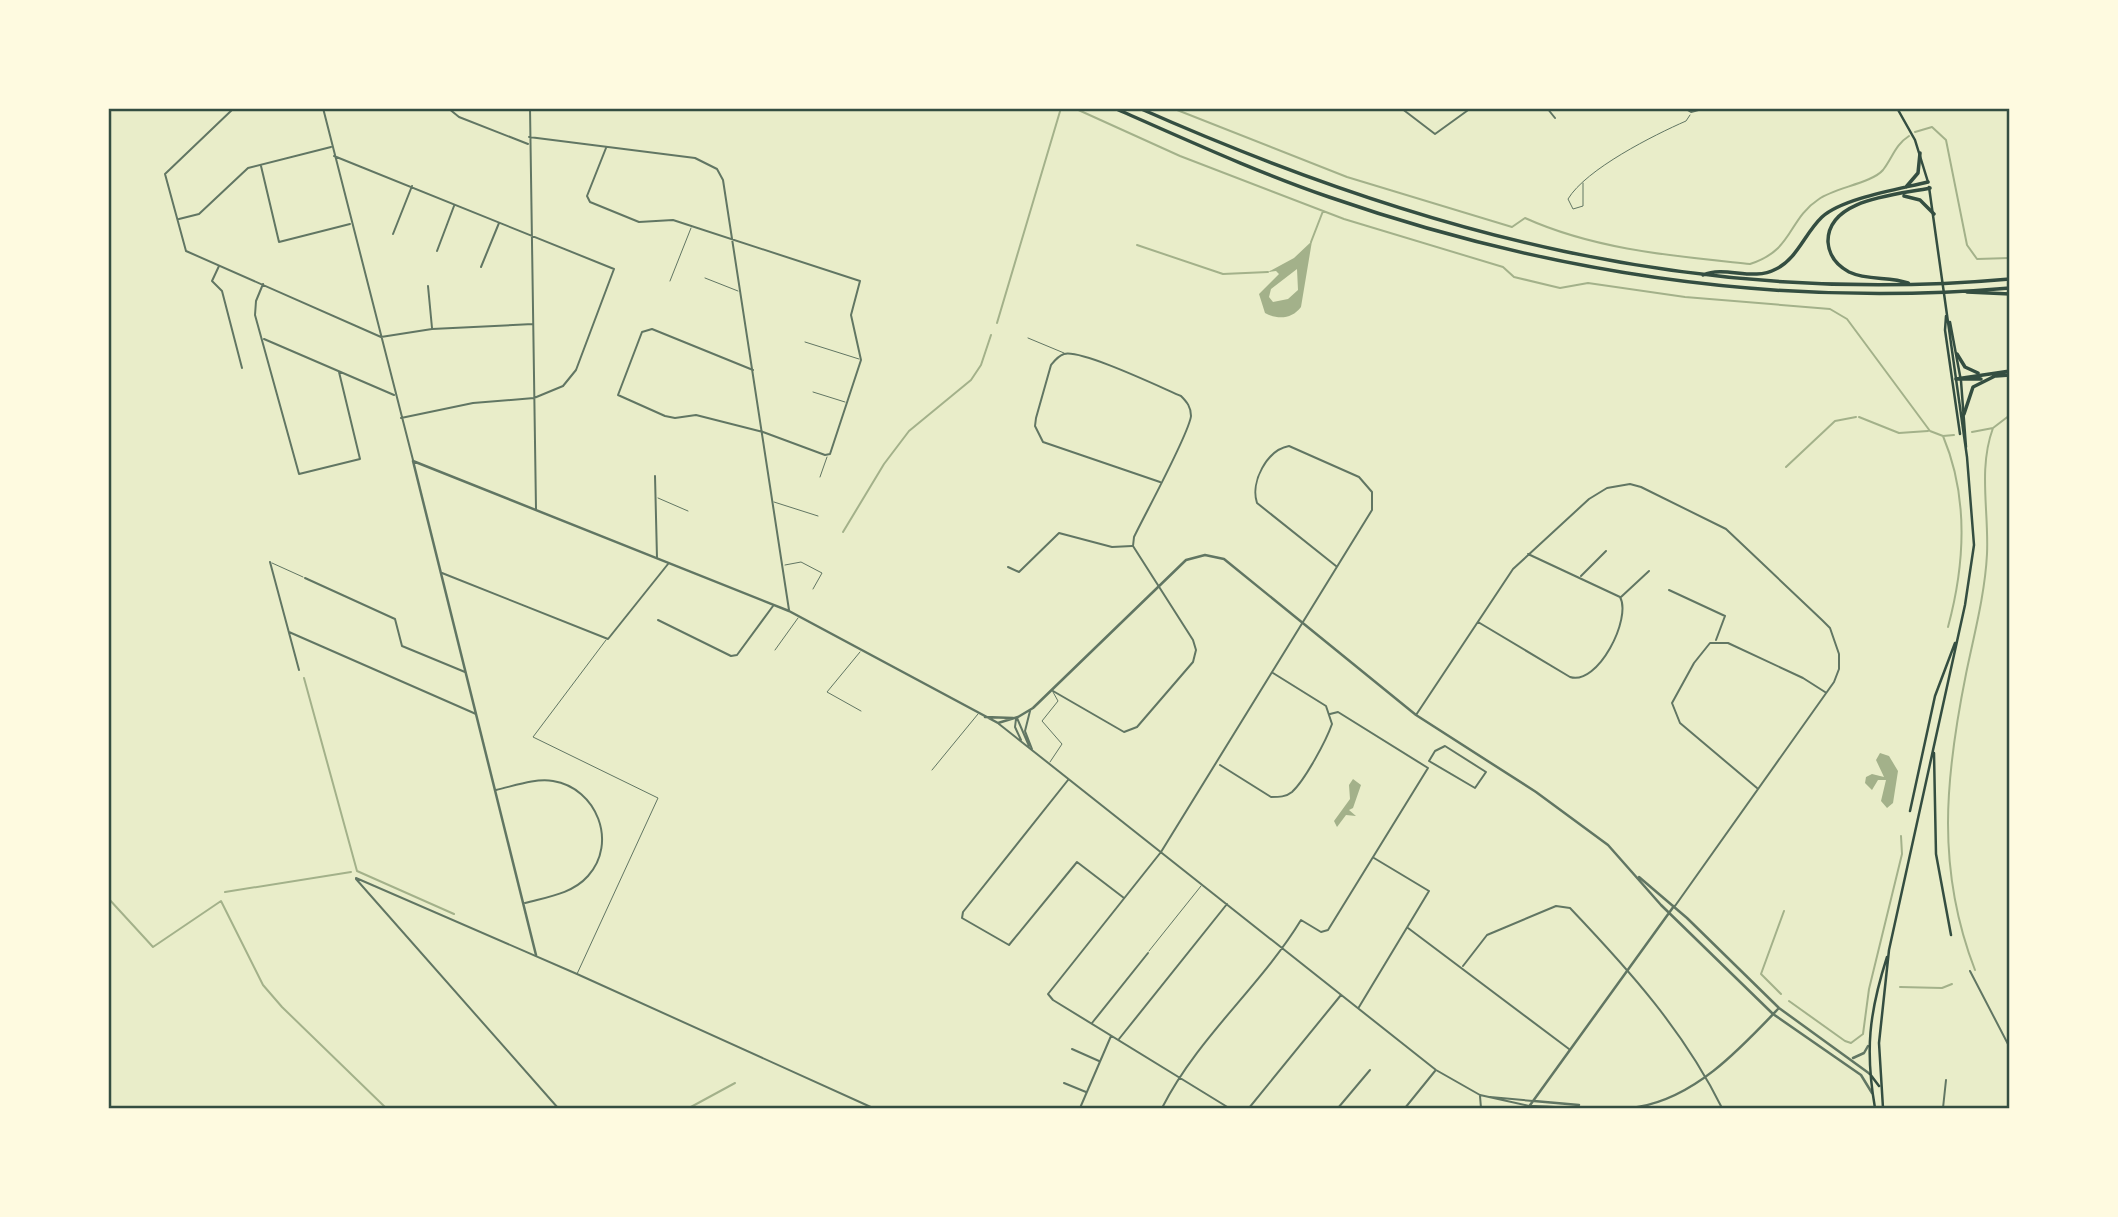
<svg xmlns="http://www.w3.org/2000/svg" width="2118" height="1217" viewBox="0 0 2118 1217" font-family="Rubik,sans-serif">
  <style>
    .water { fill: #a3b18a; fill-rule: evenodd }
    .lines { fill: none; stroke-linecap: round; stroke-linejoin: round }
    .stream { stroke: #a3b18a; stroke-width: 2 }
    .service { stroke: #617663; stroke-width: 1 }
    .pedestrian { stroke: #617663; stroke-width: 2 }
    .minor { stroke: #617663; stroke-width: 2 }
    .tertiary { stroke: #617663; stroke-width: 2.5 }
    .secondary { stroke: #344e41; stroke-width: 2.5 }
    .primary { stroke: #344e41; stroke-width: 2.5 }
    .motorway { stroke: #344e41; stroke-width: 3.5 }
    .neatline { fill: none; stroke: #344e41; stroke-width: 2.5 }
  </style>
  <rect width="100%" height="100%" fill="#e9edc9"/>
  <path class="water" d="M1312,241L1301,307C1292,319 1278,320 1265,313L1259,294L1279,274L1276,271L1268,272L1294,258ZM1297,269L1298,290L1288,299L1273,302L1269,297L1271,289Z
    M1880,753L1889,756L1898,771L1893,803L1887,808L1881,801L1886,780H1878L1872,790L1865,783L1866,777L1872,774L1884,777L1876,760Z
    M1353,779L1361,785L1353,808L1349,810L1356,816L1346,815L1337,827L1334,821L1350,799L1349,785Z"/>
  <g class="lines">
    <path class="stream" d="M1074,108L1180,156L1344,219L1503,267L1514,277L1560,288L1588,283L1685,297L1830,309L1847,319L1930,431L1943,436L1954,435
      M1172,108L1347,177L1512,227L1525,218C1596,250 1674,256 1750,264C1794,250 1787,220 1819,199C1834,188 1872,183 1883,170C1893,157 1895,145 1909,136
      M1915,132L1932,127L1946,140L1967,245L1977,259L2010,258
      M1311,242L1323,211
      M1137,245L1223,274L1268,272
      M997,323L1061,108
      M1859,417L1899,433L1928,431
      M1972,432L1993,428L2010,415
      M1943,436C1969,498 1965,564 1948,627
      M1786,467L1835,421L1856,417
      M843,532L884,464L909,431L971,380L981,365L991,335
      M304,678L357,871L454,914
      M225,892L351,872
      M108,898L153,947L221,901L263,985L282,1007L386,1108
      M1975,970C1936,869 1945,778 1966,674C1974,635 1985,594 1987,554C1989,511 1978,469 1993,428
      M1900,987L1942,988L1952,984
      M1781,994L1761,974L1784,911
      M1789,1001L1845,1041L1851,1043L1863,1034L1869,989L1902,854L1901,836
      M689,1108L735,1083"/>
    <path class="service" d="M1583,183V206L1573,209L1568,199C1586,169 1654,135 1686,121L1690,115
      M705,278L738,291
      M670,281L691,228
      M1028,338L1064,353
      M805,342L859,359
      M813,392L845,402
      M820,477L827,457
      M658,498L688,511
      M774,502L818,516
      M272,563L303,577
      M785,565L801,562L822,573L813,589
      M775,650L798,618
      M860,652L827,692L861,711
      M1050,762L1062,744L1042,721L1058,701L1053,692
      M932,770L978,714
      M1149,951L1201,886
      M577,974L658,798L533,737L606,640"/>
    <path class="pedestrian" d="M1445,746L1486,772L1475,788L1429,761L1435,751Z"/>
    <path class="minor" d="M234,108L165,174L186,251L381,337L432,329L533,324
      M323,108L413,460
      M448,108L459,117L528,144
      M530,108L536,509
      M1401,108L1435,134L1471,108
      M1547,108L1555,118
      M1684,108L1691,112L1706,108
      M529,137L695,158L717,169L723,180L789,610
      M606,148L587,196L590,202L639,222L673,220L860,281L851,315L861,360L830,454L825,455L763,432L696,415L675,418L665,416L618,395L642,332L652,329L753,370
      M334,156L614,269L576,370L563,386L534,398L473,403L401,418
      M261,166L279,242L350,224
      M179,219L199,214L248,168L331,147
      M393,234L412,186
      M437,251L454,206
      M219,266L212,281L222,291L242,368
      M481,267L499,223
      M263,284L256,301L255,315L299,474L360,459L339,372
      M428,286L432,328
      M264,339L394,395
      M655,476L657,558
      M270,562L299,670
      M1008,567L1019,572L1059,533L1112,547L1132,546
      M442,573L608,639L668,564
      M1581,576L1606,551
      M305,578L395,619L402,646L465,672
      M1669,590L1725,616L1716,640
      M1621,597L1649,571
      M658,620L731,656L737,655L773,606
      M1478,622L1570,677C1598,686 1632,618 1620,597L1528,554
      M289,632L476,714
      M1053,691L1124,732L1137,727L1193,662L1196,650L1193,640L1133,546L1134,537C1145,514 1189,434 1191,416C1191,407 1187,402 1181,396C1162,388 1081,349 1064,354C1058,356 1055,360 1051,365L1036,418L1035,426L1043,442L1160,482
      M1030,711L1025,731L1032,749
      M1416,715L1513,569L1589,499L1607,488L1630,484L1641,487L1726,529L1822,620L1830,628L1839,654V669L1834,682L1675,906
      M1017,718L1029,746
      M1016,719L1015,727L1021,740
      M999,724L1436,1070L1480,1095L1529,1106
      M1220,765L1271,797C1279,797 1286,797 1292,792C1305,780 1326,741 1332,724L1326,706L1273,673
      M1068,780L963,912L962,918L1009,945L1077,862L1124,898
      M1757,788L1680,723L1672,703L1694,663L1710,643H1728L1803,678L1825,692
      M496,790C514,786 535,778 553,781C597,788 618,843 588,876C572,894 547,897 525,903
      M356,878L577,974L873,1108
      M356,879L558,1108
      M1408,928L1569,1049
      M1463,966L1487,935L1556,906L1570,908C1629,970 1684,1031 1722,1108
      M1970,971L2010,1048
      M1359,1007L1429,891L1374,858
      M1092,1023L1148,953
      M1119,1039L1227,904
      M1072,1049L1099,1061
      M1064,1083L1086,1092
      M1480,1096L1481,1108
      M1490,1097L1533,1101
      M1052,1108H1053
      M1080,1108L1111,1036
      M1162,1108C1198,1037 1260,987 1301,920L1321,932L1328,930L1428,768L1338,712L1330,714
      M1229,1108L1053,1000L1048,994L1161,852L1372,510V492L1359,477L1289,446C1267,450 1250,482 1257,503L1336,566
      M1249,1108L1341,995
      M1338,1108L1370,1070
      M1405,1108L1435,1071
      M1943,1108L1946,1080"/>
    <path class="tertiary" d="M413,461L789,611L998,723L1018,717L1033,708L1186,560L1205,555L1224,559L1416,715L1536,792L1608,845L1661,905L1773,1014L1861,1075L1872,1093
      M413,461L536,955
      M985,717L1013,718
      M1639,877L1687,918L1779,1008L1870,1074
      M1853,1058L1864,1053L1868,1046
      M1534,1101L1579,1105
      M1530,1106C1560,1107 1610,1112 1638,1107C1696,1097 1740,1049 1779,1008
      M1528,1108L1674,906"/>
    <path class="secondary" d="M1897,108L1915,140L1928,182"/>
    <path class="primary" d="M1946,316L1945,330L1960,434
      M1950,322L1961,381L1966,447
      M1934,753L1936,854L1951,935
      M1910,811L1935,696L1955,643
      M1870,1074L1879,1086
      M1875,1108C1865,1051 1869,1013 1887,957
      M1883,1108L1879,1043L1889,950L1965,605L1974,545L1967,457L1929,187"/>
    <path class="motorway" d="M1114,108C1185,139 1256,172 1329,197C1548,273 1778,308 2010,288
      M1139,108C1423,234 1697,307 2010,279
      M1906,187L1918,173L1920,153
      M1904,196L1920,200L1934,214
      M1703,275C1726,265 1752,282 1776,269C1797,259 1805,233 1822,217C1843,198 1900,189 1928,182
      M1908,283C1890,276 1868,281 1849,272C1838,266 1829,256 1828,242C1827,198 1898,195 1930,188
      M1967,292L2010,294
      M1957,354L1965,367L1978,373
      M1996,376L2010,375
      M1956,379L2010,371
      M1956,379H1981
      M1964,414L1973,387L1995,376"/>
  </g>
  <rect width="2118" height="1217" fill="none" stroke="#fefae0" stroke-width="220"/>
  <rect x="110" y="110" width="1898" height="997" class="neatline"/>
</svg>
